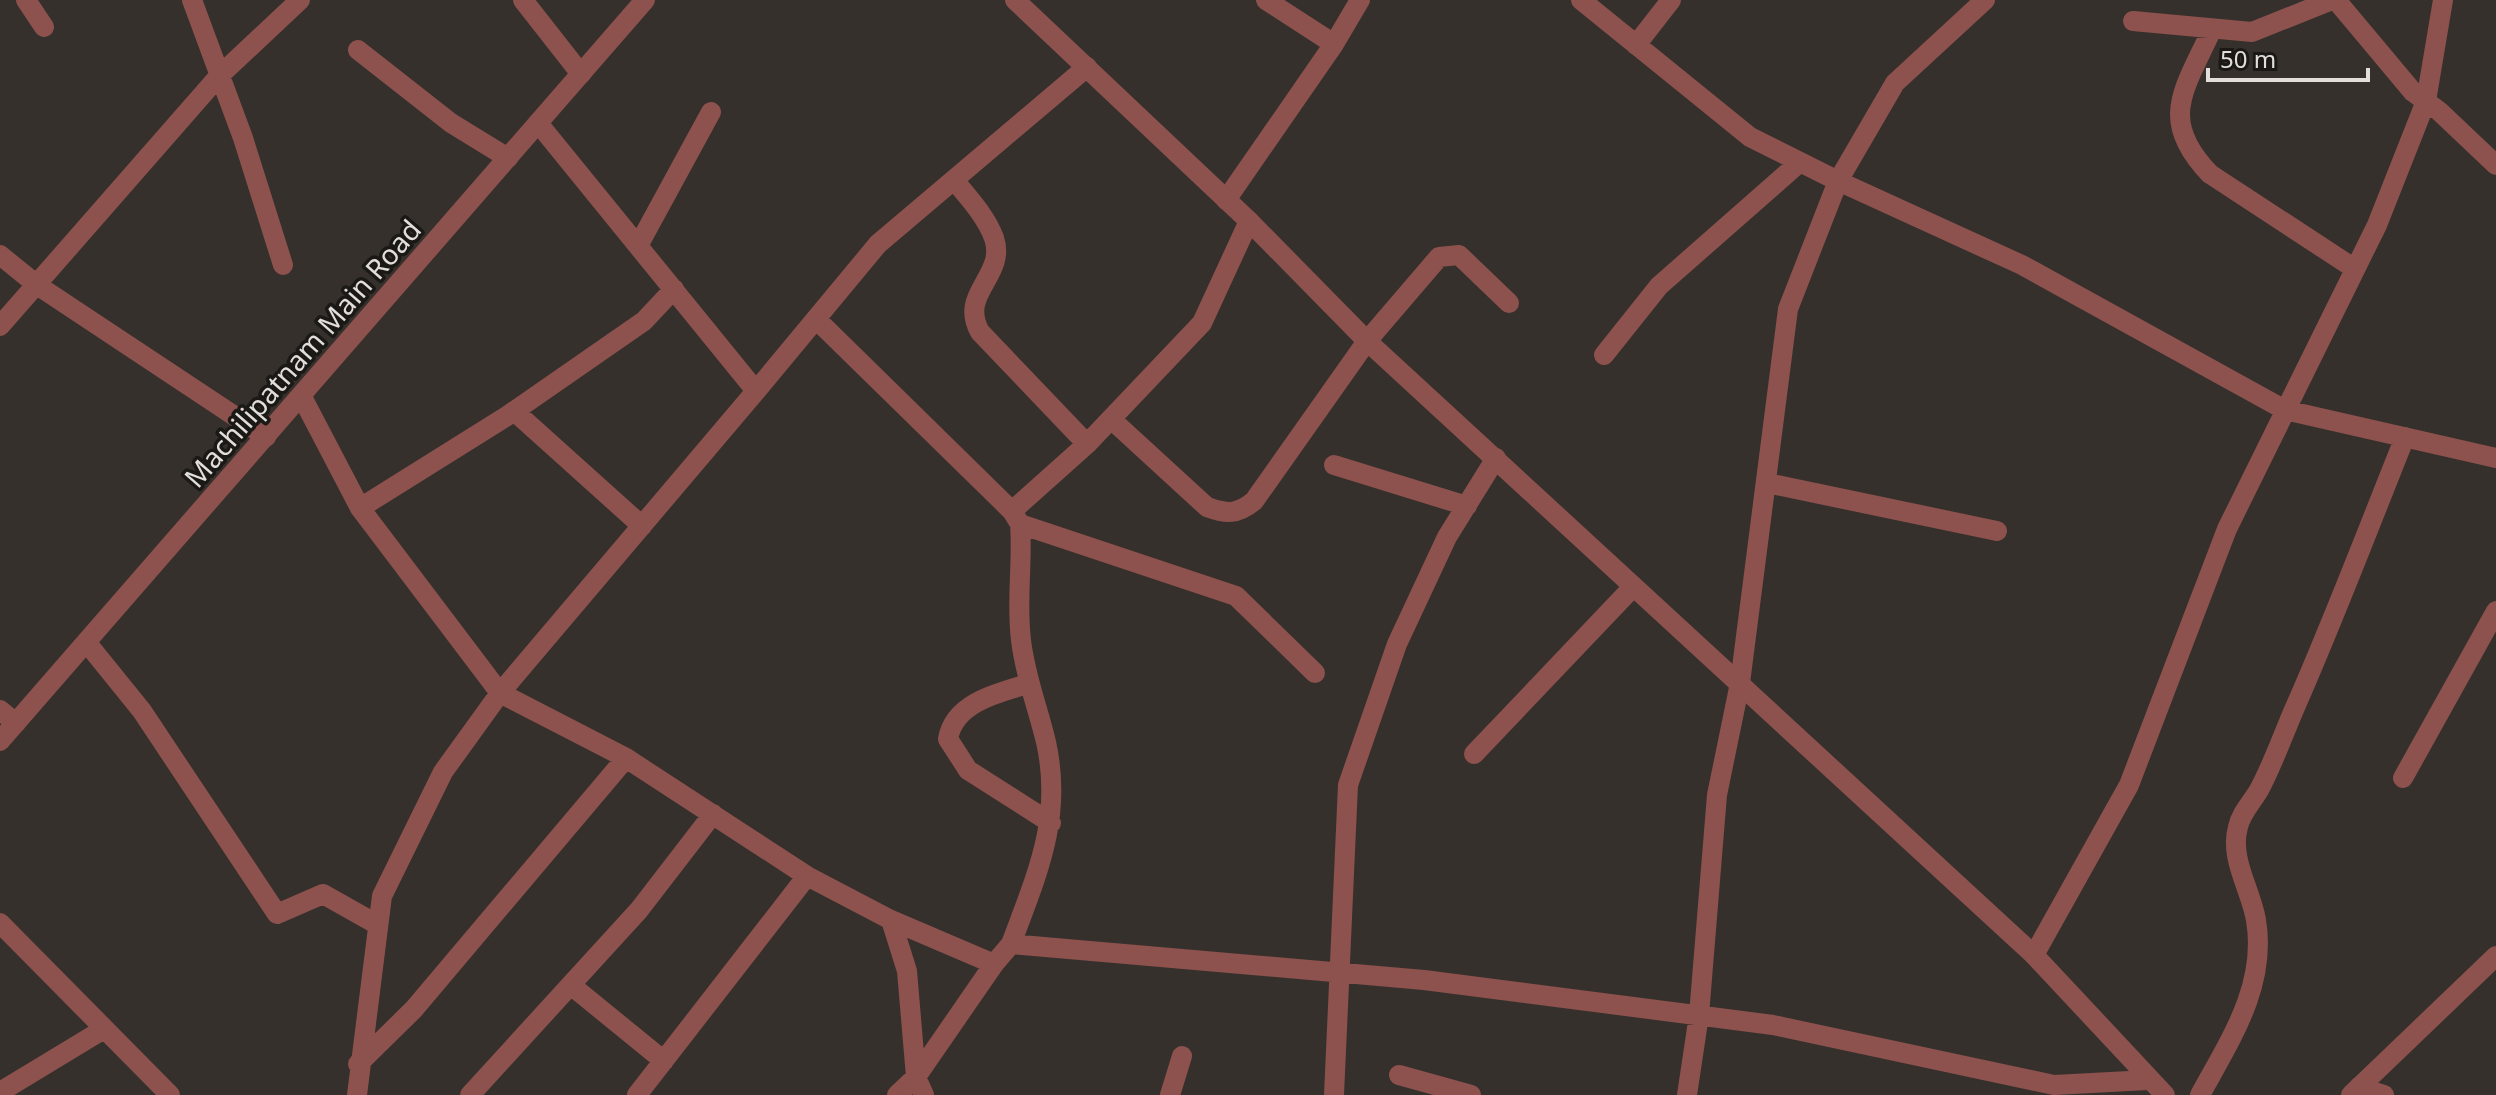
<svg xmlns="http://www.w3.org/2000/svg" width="2496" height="1095" viewBox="0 0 2496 1095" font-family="'Noto Sans',sans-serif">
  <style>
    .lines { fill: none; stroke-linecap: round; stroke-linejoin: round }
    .minor { stroke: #8d514e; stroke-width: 20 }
    .tertiary { stroke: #8d514e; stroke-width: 20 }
    .labels { text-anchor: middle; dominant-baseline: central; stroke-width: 7; stroke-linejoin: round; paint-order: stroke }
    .street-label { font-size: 28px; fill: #e1dedb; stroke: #1b1916 }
  </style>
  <rect width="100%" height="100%" fill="#35302b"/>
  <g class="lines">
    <path class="minor" d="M26,0L44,27
      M192,0L243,138L283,265
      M523,0L581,74
      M1266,0L1334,44
      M1581,0L1750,137L1838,181L1788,309L1740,683L1717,795L1699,1015L1687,1095
      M1985,0L1895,83L1838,181L2022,265L2285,410L2496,458
      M2336,0L2413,92L2439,111L2496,165
      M2133,21L2252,32L2332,0
      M2212,29C2185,89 2157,119 2210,174L2355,269
      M1636,45L1671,0
      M358,50L451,123L508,158
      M538,123L756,391L878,244L1087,67
      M954,180C968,197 986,216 994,238C1007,276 958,293 980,332L1087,444
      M1226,200L1334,44L1360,0
      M638,246L711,112
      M0,255L37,285L266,437
      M816,319L1012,511L1087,444L1202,323L1249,221
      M0,326L218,77L300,0
      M1604,355L1659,286L1800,162
      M302,397L360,508L500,693L756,391
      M514,411L642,526
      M1111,419L1207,507C1226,514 1237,515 1254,501L1367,341L1439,257L1459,255L1509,303
      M1334,465L1467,506
      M1767,483L1997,531
      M360,508L507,416L644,321L674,289
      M1012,511L1020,524C1023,563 1016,601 1021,640C1025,676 1038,708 1046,742C1063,818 1037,874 1011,944L1424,980L1773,1025L2054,1085L2148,1080
      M1020,524L1236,596L1315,673
      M87,643L142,711L277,914L323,894L378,925
      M1028,684C997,693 954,703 948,739L968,770L1051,823
      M0,710L16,723
      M1474,754L1633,587
      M2403,778L2496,611
      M891,920L907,971L916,1077L994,964
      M0,923L170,1095
      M2034,955L2129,785L2227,529L2377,225L2426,101L2443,0
      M572,986L664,1061
      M358,1064L414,1009L626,758
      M1399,1075L1471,1095
      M2359,1087L2384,1095
      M0,1092L104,1029
      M357,1095L382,896L443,772L500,693L626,758L807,876L891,920L994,964L1011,944
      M470,1095L639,910L713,814
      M637,1095L807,876
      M897,1095L916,1077L924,1095
      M1170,1095L1182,1056
      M1334,1095L1348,785L1397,644L1447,537L1496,458
      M2200,1095C2230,1040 2267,986 2256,920C2251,890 2229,858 2238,827C2241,813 2252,802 2259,790C2272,766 2282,738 2293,712C2333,622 2368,529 2405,437"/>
    <path class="tertiary" d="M1015,0L1249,221L1367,341L2034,955L2165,1095
      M0,741L645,0
      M2351,1095L2496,956"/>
  </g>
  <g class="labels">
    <g class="street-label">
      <text transform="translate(302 353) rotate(-49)">Machilipatnam Main Road</text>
    </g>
  </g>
  <path d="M2208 68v12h160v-12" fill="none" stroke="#e1dedb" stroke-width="4"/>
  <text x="2220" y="68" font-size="24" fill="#e1dedb" stroke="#1b1916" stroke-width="6" paint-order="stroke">50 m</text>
</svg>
